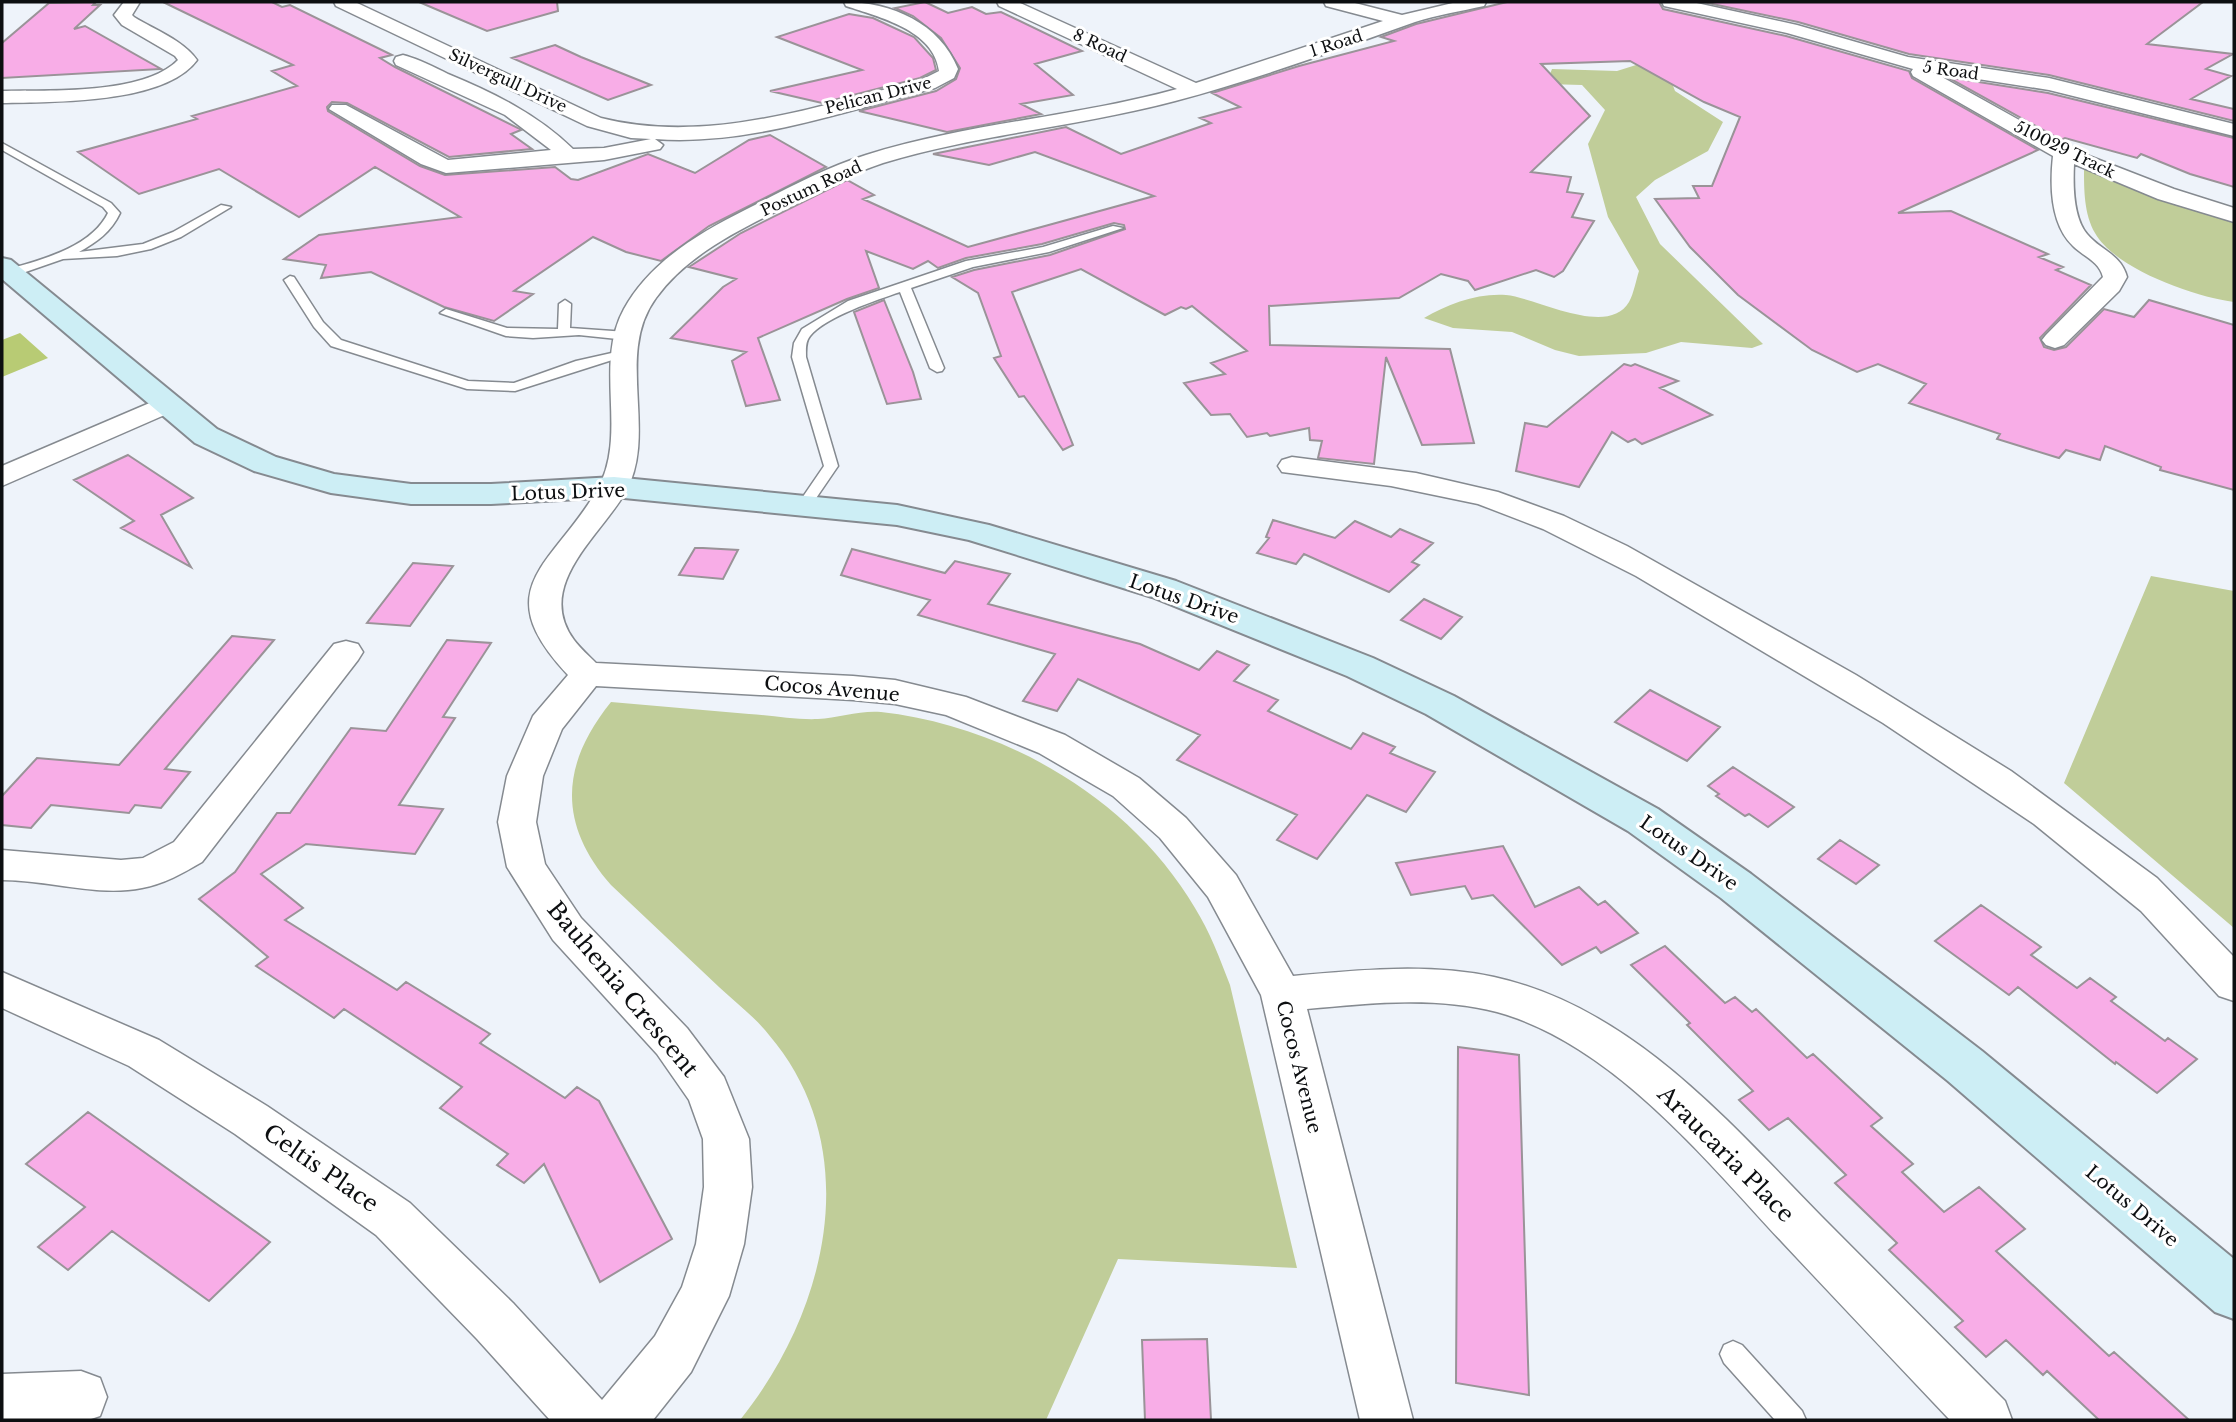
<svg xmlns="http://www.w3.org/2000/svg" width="2236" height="1422" viewBox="0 0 2236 1422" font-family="'Libre Baskerville',serif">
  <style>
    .green { fill: #c0cd99 }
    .forest { fill: #b8cb74 }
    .building { fill: #f8ade7; stroke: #9a9398; stroke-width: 2 }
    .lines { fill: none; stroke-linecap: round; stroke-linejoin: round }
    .lane-casing { stroke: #858a90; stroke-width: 3 }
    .street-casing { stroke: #858a90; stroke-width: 3 }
    .secondary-casing { stroke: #858a90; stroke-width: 4 }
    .lane { fill: #fff; fill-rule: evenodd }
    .street { fill: #fff; fill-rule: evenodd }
    .secondary { fill: #cdeef5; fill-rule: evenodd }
    .labels { text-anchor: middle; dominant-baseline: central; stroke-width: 6; stroke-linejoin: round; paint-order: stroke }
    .far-street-label { font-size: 16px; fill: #0d0f11; stroke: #fff }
    .street-label { font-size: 19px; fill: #0d0f11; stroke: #fff }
    .near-street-label { font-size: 23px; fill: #0d0f11; stroke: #fff }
  </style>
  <rect width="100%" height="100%" fill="#eef3fa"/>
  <path class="green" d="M1652,60L1665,64L1675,91L1723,122L1708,151L1655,180L1636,197L1660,244L1763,344L1752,348L1681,342L1646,353L1579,356L1555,350L1512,332L1453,328L1424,318C1448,304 1477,293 1506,295C1537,298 1608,338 1629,302C1634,293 1636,280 1639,271L1608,217L1588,144L1605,110L1582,85L1546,84L1552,69L1617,71Z
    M2084,169L2132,188L2234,221V302C2195,297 2115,269 2095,233C2084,214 2084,190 2084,169Z
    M2151,576L2234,591V928L2064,783Z
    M611,702C657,706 703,710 749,714C771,715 795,720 818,719C838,718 861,710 881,712C1006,726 1131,799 1195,908C1210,932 1220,959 1230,985L1297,1268L1118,1259L1046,1420H740C827,1312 867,1150 769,1035C755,1017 736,1003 719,987C683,953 647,919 611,885C557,823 561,764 611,702Z"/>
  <path class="forest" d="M20,333L48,358L2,377V340Z"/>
  <path class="building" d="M96,2L93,5H100L74,29L85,26L161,69L2,78V43L49,3Z
    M163,2H272L282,7L290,5L392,55L380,58L395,67L518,128L521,130L511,134L532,149L449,157L347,103L332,102L327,107L328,111L420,166L445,175L555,167L571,179L578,180L648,154L695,173L749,140L770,135L826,167L709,226L661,261L626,252L593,237L514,291L533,294L494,321L444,307L371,272L321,278L326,265L284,259L319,235L460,217L375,167L299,217L219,169L139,194L78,152L197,119L192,116L297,86L272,71L293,65Z
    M419,2H557L558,11L487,31Z
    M925,2L948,13L972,7L986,14L1001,12L1082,51L1035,64L1073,95L1021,104L1041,114L947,132L859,111L936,91L956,79L960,68L941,38L913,16L895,8Z
    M1507,2H1659L1663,9L1786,36L1909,71L1912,78L2038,150L1898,213L1951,211L2048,254L2039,257L2063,267L2056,270L2091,285L2040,338L2044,347L2054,350L2066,347L2104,309L2134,317L2149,300L2234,325V490L2160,470L2161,467L2105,446L2100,460L2066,450L2059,458L1997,439L2000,434L1909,403L1926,384L1878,364L1857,372L1812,350L1738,295L1690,247L1655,199L1699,198L1693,186H1712L1740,117L1704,102L1630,61L1541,64L1590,116L1531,172L1571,177L1567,192L1583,194L1572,217L1594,221L1563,271L1554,277L1536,270L1475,290L1468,281L1441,274L1399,298L1269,306L1270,345L1450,349L1474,443L1422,445L1386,357L1374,464L1318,458L1322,441L1310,440L1309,428L1270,436L1267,433L1247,437L1230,414L1211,415L1184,383L1225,374L1211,363L1247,351L1192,306L1186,309L1181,307L1165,315L1081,269L1012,292L1073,445L1063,450L1024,396L1019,397L994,358L1001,356L978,293L952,277L974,270L1050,255L1125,229L1124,225L1114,223L1042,244L966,258L938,268L928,261L913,269L866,251L879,288L847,299L758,338L780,400L746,406L732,361L746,352L671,338L723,287L736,279L689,267L741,233L847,180L874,195L863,199L968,247L1045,226L1154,196L1035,152L989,165L933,154L1066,127L1121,154L1211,123L1200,118L1240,107L1212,93L1299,66L1394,41L1381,37L1416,24Z
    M1703,2H2203L2147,44L2233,54L2206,69L2231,76L2191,99L2234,109V121L2049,75L1909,54L1798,22Z
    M849,14L873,18L914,37L933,58L936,70L920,78L822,103L770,91L862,70L777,37Z
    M555,45L581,57L651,85L608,100L512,58Z
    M1947,77L2048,93L2234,138V187L2190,174L2141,154L2137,158L2065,138L2061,140Z
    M884,300L913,372L921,399L887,404L854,312Z
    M1624,364L1631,366L1635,364L1678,381L1660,388L1712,415L1642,444L1635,439L1628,442L1612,432L1579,487L1516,471L1525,423L1547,427Z
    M128,455L193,498L161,515L191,567L121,528L134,521L74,480Z
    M1273,520L1335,538L1355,521L1391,537L1400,529L1433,543L1412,562L1419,565L1389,592L1304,554L1296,564L1257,553L1269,538L1266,537Z
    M695,548H703L738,550L723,579L679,575Z
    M852,549L945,573L955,561L1010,574L988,604L1140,644L1199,670L1217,651L1249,665L1234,681L1278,700L1268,711L1351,749L1363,733L1395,747L1390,753L1435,772L1406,812L1367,795L1317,859L1277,840L1297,815L1177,760L1200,735L1078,679L1057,711L1023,701L1055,654L918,615L930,600L841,575Z
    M413,563L453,566L410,626L367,623Z
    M1424,599L1462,617L1441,639L1401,620Z
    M232,636L274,640L165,769L190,772L161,808L135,805L129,813L51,805L31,828L2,825V796L37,758L119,765Z
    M447,640L491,643L443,717L455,718L399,805L443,809L415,854L306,844L261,874L303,908L285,920L397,990L406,982L490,1034L480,1043L565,1098L577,1087L599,1101L672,1239L600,1282L544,1164L524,1183L497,1165L508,1154L440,1108L462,1087L344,1009L334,1018L256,966L268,957L199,899L235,872L277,813H290L351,728L386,731Z
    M1650,690L1720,727L1687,761L1615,722Z
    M1733,767L1794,807L1768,827L1749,814L1745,816L1716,796L1719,794L1708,786Z
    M1840,840L1879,865L1856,884L1818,859Z
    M1503,846L1535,907L1579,887L1598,905L1605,901L1638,933L1601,953L1596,947L1562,965L1493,895L1472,899L1465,886L1411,895L1396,863Z
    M1981,905L2041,947L2031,955L2077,988L2090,978L2116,997L2111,1001L2165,1041L2168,1038L2197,1059L2157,1093L2116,1062L2115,1064L2018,987L2009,995L1935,941Z
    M1665,946L1725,1003L1735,997L1752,1012L1756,1009L1807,1058L1813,1054L1882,1118L1871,1126L1913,1164L1902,1172L1944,1212L1979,1187L2025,1229L1996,1251L2109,1356L2114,1352L2189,1420H2099L2047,1371L2043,1375L2006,1340L1986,1357L1955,1327L1963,1321L1889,1250L1897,1243L1835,1183L1846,1175L1788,1118L1769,1130L1739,1100L1753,1091L1687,1025L1690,1023L1631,965Z
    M1458,1047L1519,1055L1529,1395L1456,1383Z
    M88,1112L270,1242L209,1301L112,1231L68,1270L38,1247L85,1207L26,1164Z
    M1207,1339L1211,1420H1145L1142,1340Z"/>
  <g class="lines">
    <defs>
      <path id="lane" d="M2,143L111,203L120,213C111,232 97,242 79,252L143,244L173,232L221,205L231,207L181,237L151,249L117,256L63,259L14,276H6V270C40,260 91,248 108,213L103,207L2,150Z
        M1113,226L1123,228L1049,252L973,267L911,288L944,368L942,371L937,372L930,368L900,292C877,300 825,317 810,336C805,342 806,350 806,357L838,466L810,507H800L798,504L824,466L792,357L794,343L802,329L848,301L966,261L1043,247Z
        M290,276L294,277L323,322L341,340L468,381L514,383L576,361L625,350L631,354L515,391L467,389L331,346L314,327L284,280Z
        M565,300L571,304L570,328L627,332L633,336L627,340L579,335L533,338L506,336L440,313L446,309L507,328L558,329L559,304Z
        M1733,1341L1742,1345L1802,1411L1806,1420H1775L1724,1363L1720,1354L1724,1345Z"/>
      <path id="street" d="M124,2H140L132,15L134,17C155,30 183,40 197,60C165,104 53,102 2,103V91C49,90 144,95 178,60L175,56L122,25L114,15Z
        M334,2H355L601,118C708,145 818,106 921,80L939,71C934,30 879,17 846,6L844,2C891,2 940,23 958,69L954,78L935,88C845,111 749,146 655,139L663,145L660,149L604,160L446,173L421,164L329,109L332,105H346L448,160L551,150L505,115L396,65L394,61L396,57L403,55C419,59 434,67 448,74C494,93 537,114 573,149L604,148L651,139L631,138L587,126L336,6Z
        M997,2H1018L1196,83L1383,21L1326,6L1324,2H1351L1402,15L1457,2H1486L1484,6C1461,11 1437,15 1415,22C1336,50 1255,80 1175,101C1078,127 978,134 883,163C844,176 807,196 771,214C729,235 684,259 656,298C614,355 659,434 625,493C600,536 534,586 574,640C580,648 589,656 596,663L853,676L895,680L966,697L1065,735L1139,778L1186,818L1236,875L1293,976C1360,970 1428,963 1494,977C1631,1007 1728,1121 1822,1217C1883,1278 1944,1340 2005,1401L2012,1420H1950C1894,1361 1838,1302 1783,1243C1704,1158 1612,1044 1497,1012C1436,996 1369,1003 1307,1009L1413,1420H1360L1261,995L1208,897L1160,838L1113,796L1039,753L946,715L895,704L853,700L596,686L562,729L543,776L536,822L545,864L581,918L687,1028L724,1077L749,1139L752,1187L744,1244L729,1296L691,1372L653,1420H550L477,1339L376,1235L235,1134L129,1066L2,1008V972L159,1040L267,1106L410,1203L513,1303L602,1400L655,1336L682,1287L696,1244L704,1187L703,1139L689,1100L657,1054L553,940L507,867L498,822L507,776L533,716L568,675C485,587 554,565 597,490C629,436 593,365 624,309C650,262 699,233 745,210C784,190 824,168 866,155C967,123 1075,117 1177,89L999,6Z
        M1662,2H1692L1797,25L1908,57L2049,78L2234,124V136L2049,90L1933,72L2071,149L2174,189L2234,208V222L2158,199L2074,164C2073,185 2073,217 2087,234C2100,250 2121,254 2127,277L2119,291L2064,345L2055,348L2046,345L2042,340L2046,335L2103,277C2099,261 2084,257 2073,246C2050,224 2050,184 2053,156L1913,76L1911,72L1913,69L1787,33L1664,6Z
        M166,396L176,398L180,404L176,410L2,486V466Z
        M1292,457L1416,473L1498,492L1564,516L1627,546L1856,675L2011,771L2157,878L2234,957V1001L2219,996L2141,911L2034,824L1883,723L1636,576L1543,529L1478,504L1391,486L1282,472L1278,466L1282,460Z
        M346,641L358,644L363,652L358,660L202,862C183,873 164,884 142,888C97,897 48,880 2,880V850L121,860L143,858L174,842L334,644Z
        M81,1371L100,1378L107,1397L100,1416L88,1420H2V1374Z"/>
      <path id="secondary" d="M2,258L11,260L217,429L276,457L334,474L411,484H491L614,477L897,505L989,525L1176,581L1373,658L1454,696L1658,809L1751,874L1982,1051L2234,1259V1319L2215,1312L1948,1081L1721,898L1628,831L1426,714L1347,676L1152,597L969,540L897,525L614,497L491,504H411L331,493L254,471L195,443L2,279Z"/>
    </defs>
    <use href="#lane" class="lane-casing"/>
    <use href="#street" class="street-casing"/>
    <use href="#secondary" class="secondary-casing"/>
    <use href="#lane" class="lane"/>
    <use href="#street" class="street"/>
    <use href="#secondary" class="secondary"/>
  </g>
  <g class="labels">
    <g class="far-street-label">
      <text transform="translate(1336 43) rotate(-18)">1 Road</text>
      <text transform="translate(1100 45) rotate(25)">8 Road</text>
      <text transform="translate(1951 70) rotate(8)">5 Road</text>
      <text transform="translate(508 80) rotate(25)">Silvergull Drive</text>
      <text transform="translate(878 95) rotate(-14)">Pelican Drive</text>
      <text transform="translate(2065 149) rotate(26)">510029 Track</text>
      <text transform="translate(811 188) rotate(-25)">Postum Road</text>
    </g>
    <g class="street-label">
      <text transform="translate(568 492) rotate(-2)">Lotus Drive</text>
      <text transform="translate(1184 599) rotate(19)">Lotus Drive</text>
      <text transform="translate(832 689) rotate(5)">Cocos Avenue</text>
      <text transform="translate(1689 853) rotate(35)">Lotus Drive</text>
      <text transform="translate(1299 1067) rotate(76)">Cocos Avenue</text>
      <text transform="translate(2132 1206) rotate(40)">Lotus Drive</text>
    </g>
    <g class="near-street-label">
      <text transform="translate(623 989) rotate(50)">Bauhenia Crescent</text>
      <text transform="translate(1726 1154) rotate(45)">Araucaria Place</text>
      <text transform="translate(321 1168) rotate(35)">Celtis Place</text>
    </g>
  </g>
  <rect width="2236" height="1422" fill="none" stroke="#0d0f11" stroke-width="7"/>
</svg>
